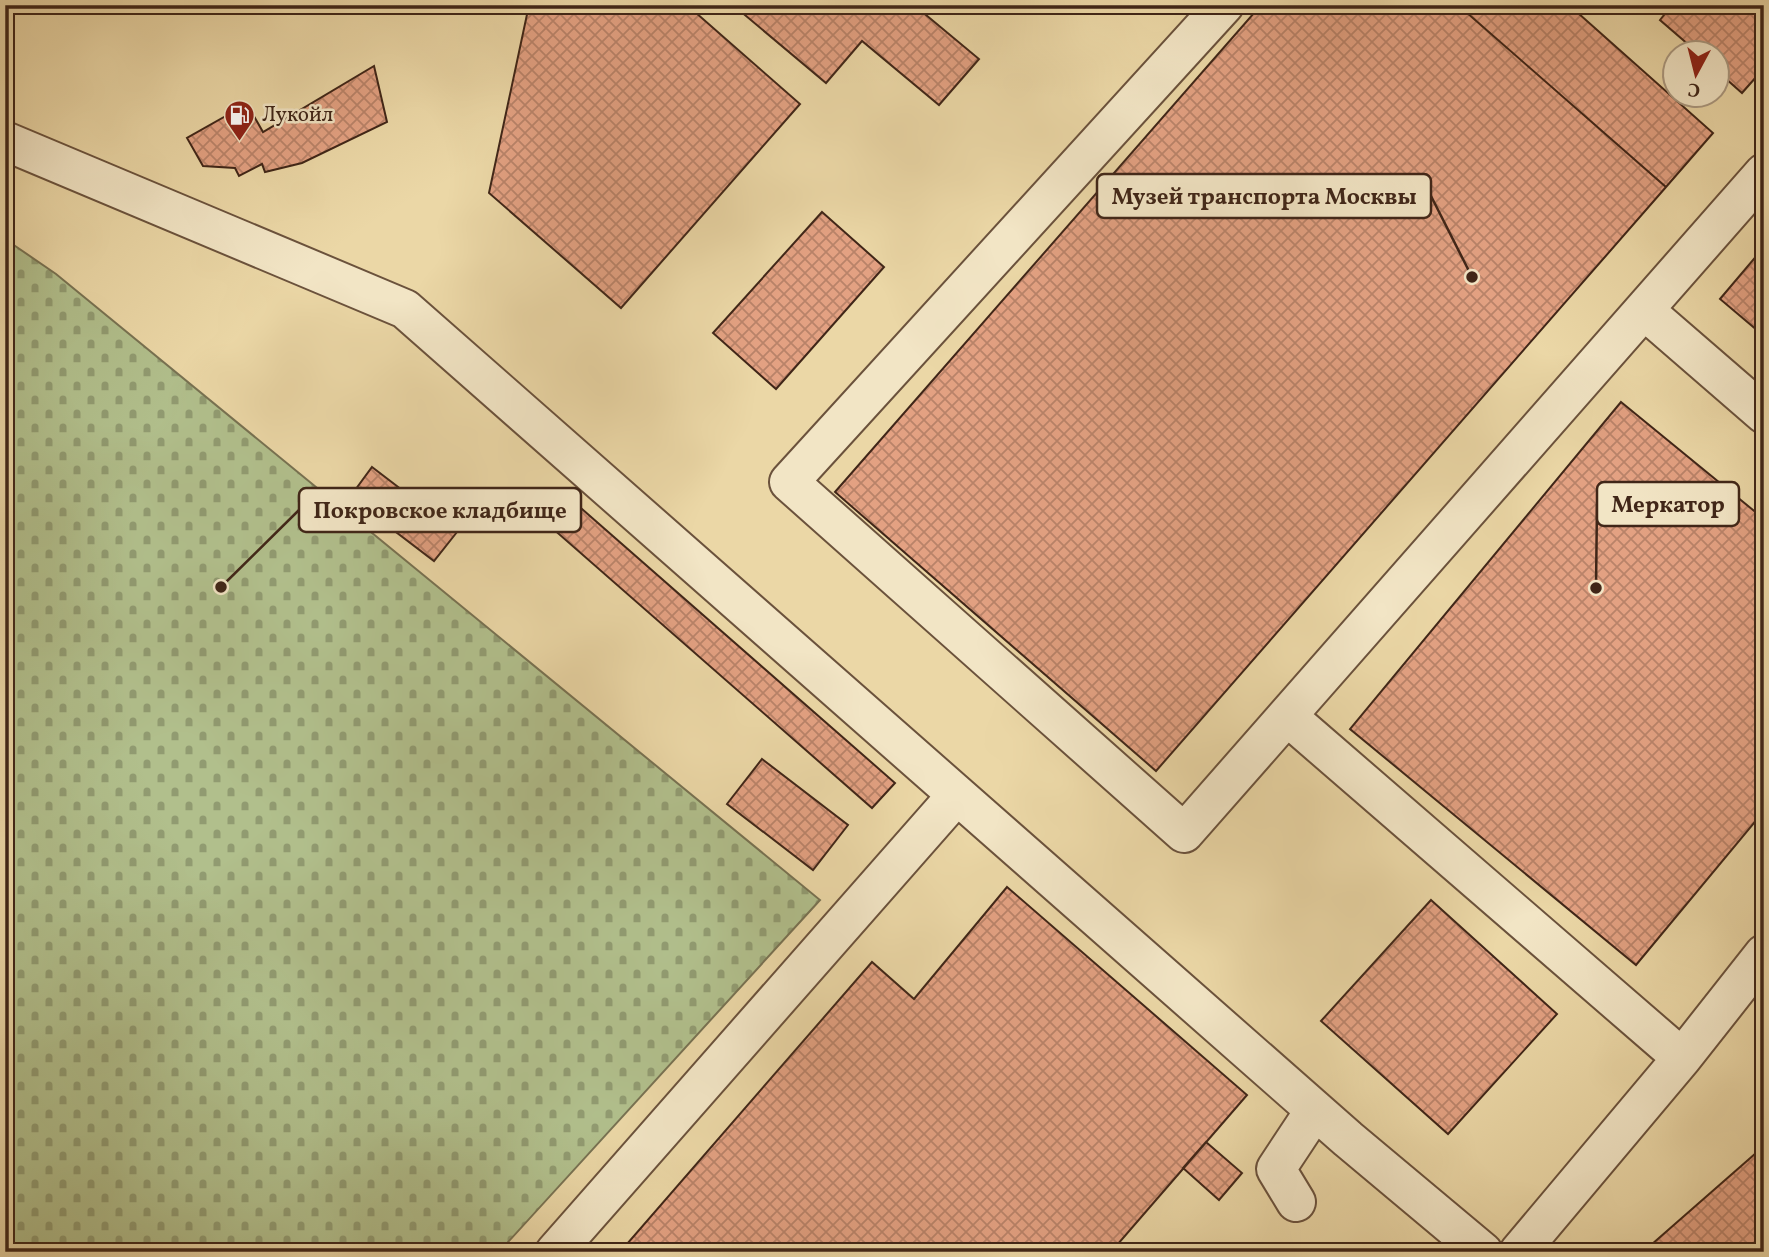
<svg xmlns="http://www.w3.org/2000/svg" width="1769" height="1257" viewBox="0 0 1769 1257" font-family="Vollkorn,serif">
  <style>
    .cemetery { fill: url(#cemetery-stones); stroke: #787252; stroke-width: 2 }
    .building { fill: url(#building-cross-hatch); stroke: #402618; stroke-width: 2 }
    .lines { fill: none; stroke-linecap: round; stroke-linejoin: round }
    .minor-casing { stroke: #6b523c; stroke-width: 42 }
    .minor { stroke: #f2e5c5; stroke-width: 38 }
    .labels { text-anchor: middle; dominant-baseline: central; stroke-width: 5; stroke-linejoin: round; paint-order: stroke }
    .poi-label { font-size: 21px; fill: #402618; stroke: #f2e5c5; text-anchor: start }
    .leader { fill: none; stroke: #402618; stroke-width: 2.5 }
    .callout-dot { fill: #402618; stroke: #f2e5c5; stroke-width: 2.5 }
    .callout { fill: #f2e5c5; stroke: #402618; stroke-width: 2.5 }
    .callout-label { font-size: 23px; text-anchor: middle; font-weight: bold; fill: #402618 }
  </style>
  <defs>
    <pattern id="cemetery-stones" width="16" height="16" patternUnits="userSpaceOnUse" patternTransform="scale(1.75)"><rect width="16" height="16" fill="#b1bf8c"/><path d="M2 7V4a2 2 0 0 1 4 0v3zM10 15v-3a2 2 0 0 1 4 0v3z" fill="#919b71"/></pattern>
    <pattern id="building-cross-hatch" width="8" height="8" patternUnits="userSpaceOnUse" patternTransform="scale(1.75)"><rect width="8" height="8" fill="#e3a182"/><path d="M0 0l8 8M0 8l8-8" fill="none" stroke="#b98369"/></pattern>
  </defs>
  <rect width="100%" height="100%" fill="#ebd7a6"/>
  <filter id="stains"><feTurbulence type="fractalNoise" baseFrequency=".00286" numOctaves="4"/><feColorMatrix values="0 0 0 0 .2 0 0 0 0 .09 0 0 0 0 .02 0 0 0 .5 -.17"/></filter>
  <radialGradient id="worn" r=".72"><stop offset=".6" stop-color="#630" stop-opacity="0"/><stop offset="1" stop-color="#630" stop-opacity=".3"/></radialGradient>
  <path class="cemetery" d="M5,239L56,274L820,900L499,1252H5Z"/>
  <path class="building" d="M529,5H687L800,104L621,308L489,193Z
    M733,5H914L979,59L939,105L862,41L826,83Z
    M1261,5H1458L1666,187L1156,771L835,492Z
    M1458,5H1569L1713,133L1666,187Z
    M1569,5H1588L1579,14Z
    M1672,5H1764V68L1742,93L1716,70V52H1697L1660,20Z
    M374,66L387,122L302,163L265,172L262,164L239,176L235,168L203,166L187,138L247,104L263,132Z
    M822,212L884,267L776,389L713,333Z
    M1764,247V336L1720,299Z
    M1621,402L1764,519V811L1636,965L1350,729Z
    M372,467L457,532L434,561L350,497Z
    M574,502L895,783L872,808L552,528Z
    M762,759L848,825L813,870L727,804Z
    M1007,887L1247,1095L1111,1252H620L872,962L914,999Z
    M1431,900L1557,1014L1448,1134L1321,1021Z
    M1206,1142L1242,1173L1219,1200L1183,1168Z
    M1764,1146V1252H1643Z"/>
  <g class="lines">
    <defs>
      <path id="minor" d="M1224,5L789,482L1184,833L1764,173
        M5,141L405,309L1348,1139L1483,1252
        M1644,310L1764,414
        M1287,716L1682,1058
        M1296,1202L1276,1169L1315,1110
        M555,1252L957,795
        M1519,1252L1682,1058L1764,954"/>
    </defs>
    <use href="#minor" class="minor-casing"/>
    <use href="#minor" class="minor"/>
  </g>
  <defs>
    <symbol id="fuel-pin" viewBox="-11 -11 22 30"><path d="M0 17L-7.5 6A9.5 9.5 0 1 1 7.5 6Z" fill="#8f2418" stroke="#f2e5c5"/><path d="M-5.5-6h7V0h2V4h1.3V-2.5L3-4.5l.8-.8L6-3V5H2.5V1h-1V6h-7ZM-4.2-4.7v3.2H.2V-4.7Z" fill="#fff"/></symbol>
  </defs>
  <g fill-rule="evenodd">
    <use href="#fuel-pin" x="222" y="98" width="35" height="47"/>
  </g>
  <g class="labels">
    <g class="poi-label">
      <text x="262" y="115">Лукойл</text>
    </g>
  </g>
  <path class="leader" d="M1472 277L1431 196M1596 588L1597 504M221 587L299 510"/>
  <g class="callout-dot">
    <circle cx="1472" cy="277" r="7"/>
    <circle cx="1596" cy="588" r="7"/>
    <circle cx="221" cy="587" r="7"/>
  </g>
  <g class="callout">
    <rect x="1097" y="174" width="334" height="44" rx="7"/>
    <rect x="1597" y="482" width="142" height="44" rx="7"/>
    <rect x="299" y="488" width="282" height="44" rx="7"/>
  </g>
  <g class="callout-label">
    <text x="1264" y="204">Музей транспорта Москвы</text>
    <text x="1668" y="512">Меркатор</text>
    <text x="440" y="518">Покровское кладбище</text>
  </g>
  <rect width="1769" height="1257" fill="none" stroke="#ebd7a6" stroke-width="28"/>
  <rect x="7" y="7" width="1755" height="1243" fill="none" stroke="#402618" stroke-width="3.5"/>
  <rect x="14" y="14" width="1741" height="1229" fill="none" stroke="#402618" stroke-width="2"/>
  <g transform="translate(1696 74) rotate(187)"><circle r="33" fill="#f2e5c5" stroke="#ab9980" stroke-width="2"/>
  <path d="M0-5L12 26L0 18L-12 26Z" fill="#8f2418"/>
  <text y="-10" font-size="19" font-weight="bold" text-anchor="middle" fill="#402618">С</text>
  </g>
  <rect width="100%" height="100%" filter="url(#stains)"/>
  <rect width="100%" height="100%" fill="url(#worn)"/>
</svg>
